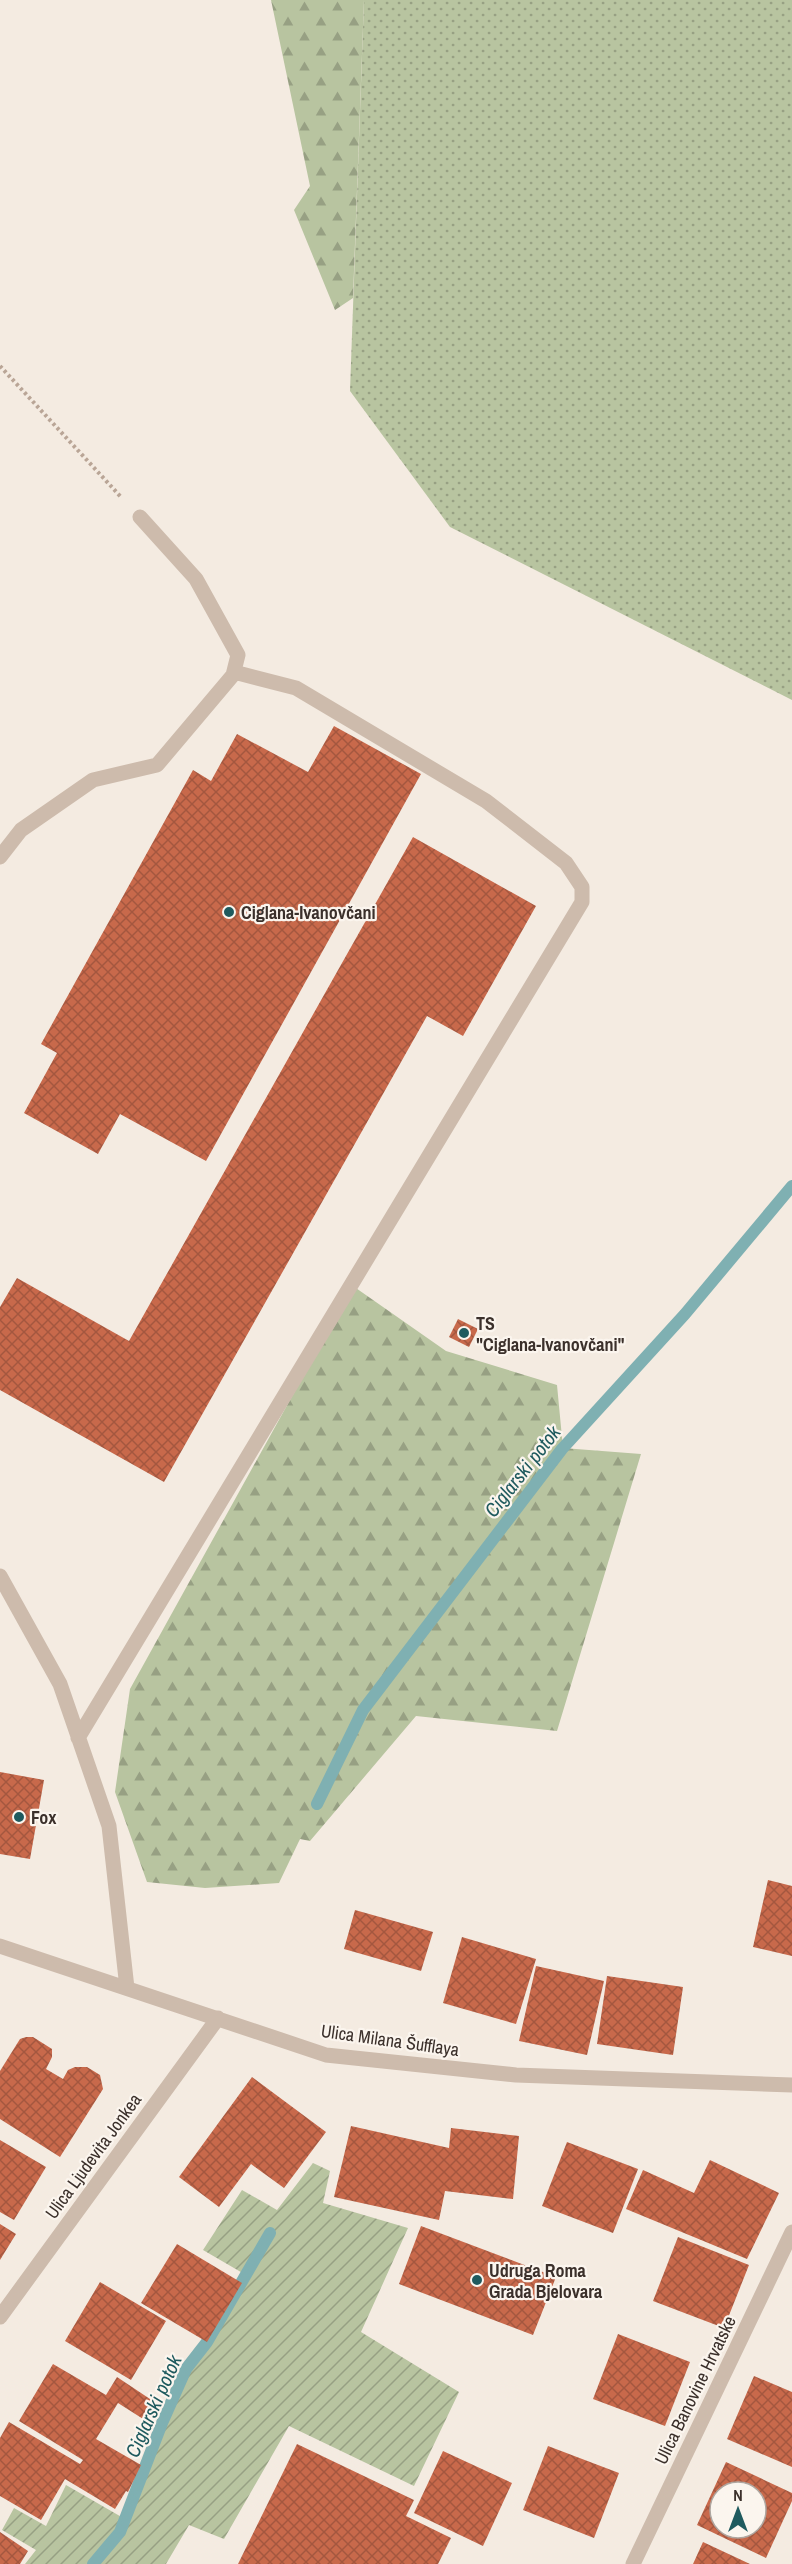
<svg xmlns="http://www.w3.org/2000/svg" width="792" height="2564" viewBox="0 0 792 2564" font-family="'Archivo Narrow',sans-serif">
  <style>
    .grass { fill: url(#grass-dots) }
    .forest { fill: url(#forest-firs) }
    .garden { fill: url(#garden-furrows) }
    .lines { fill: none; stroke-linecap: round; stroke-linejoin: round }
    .stream { stroke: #7fb0b2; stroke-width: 12 }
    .building { fill: url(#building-cross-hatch); fill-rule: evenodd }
    .path { stroke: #b9a596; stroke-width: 4; stroke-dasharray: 3 3; stroke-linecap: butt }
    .minor { stroke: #cdbbac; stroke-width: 15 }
    .poi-dot { fill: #1f5a5e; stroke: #fbf5ee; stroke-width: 2 }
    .labels { text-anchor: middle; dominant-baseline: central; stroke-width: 4.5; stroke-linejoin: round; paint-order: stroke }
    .poi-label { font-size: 18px; font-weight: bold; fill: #3b302b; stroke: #fbf5ee; text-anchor: start }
    .street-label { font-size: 18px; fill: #3b302b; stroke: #fbf5ee }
    .water-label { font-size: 20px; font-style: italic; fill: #1f5a5e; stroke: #fbf5ee }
  </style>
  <defs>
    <pattern id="grass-dots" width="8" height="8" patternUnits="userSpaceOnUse" patternTransform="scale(1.5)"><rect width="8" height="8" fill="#b8c4a0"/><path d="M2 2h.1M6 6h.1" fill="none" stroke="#97a083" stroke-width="1.8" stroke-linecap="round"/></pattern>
    <pattern id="forest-firs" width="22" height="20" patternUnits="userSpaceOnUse" patternTransform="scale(1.5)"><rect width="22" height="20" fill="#b8c4a0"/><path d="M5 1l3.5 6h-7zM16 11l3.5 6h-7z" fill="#97a083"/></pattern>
    <pattern id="garden-furrows" width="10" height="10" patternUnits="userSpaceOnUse" patternTransform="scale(1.5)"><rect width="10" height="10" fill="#b8c4a0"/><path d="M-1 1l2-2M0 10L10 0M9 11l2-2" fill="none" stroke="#97a083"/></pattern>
    <pattern id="building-cross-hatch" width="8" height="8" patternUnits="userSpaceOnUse" patternTransform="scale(1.5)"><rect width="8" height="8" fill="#c8694b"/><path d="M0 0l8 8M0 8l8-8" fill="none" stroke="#a4573f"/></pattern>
  </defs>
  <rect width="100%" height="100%" fill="#f4ebe1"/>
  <path class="grass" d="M364,0H792V700L450,527L350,391Z"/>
  <path class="forest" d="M271,0H364L353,298L335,310L294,210L310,186Z
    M353,1286L446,1351L557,1385L563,1448L641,1454L557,1731L416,1716L310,1841L300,1839L279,1883L205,1888L147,1882L115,1792L130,1689Z"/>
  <path class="garden" d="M313,2163L330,2171L323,2203L408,2228L361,2332L459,2392L414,2486L289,2426L224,2539L189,2525L166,2564H25L36,2550L2,2530L14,2508L46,2526L66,2485L125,2519L162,2423L186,2369L207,2342L246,2275L203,2250L242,2190L277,2210Z"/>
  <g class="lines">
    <path class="stream" d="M317,1804L363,1710L562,1449L685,1314L792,1186
      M93,2564L120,2532L162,2423L186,2369L207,2342L270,2233"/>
  </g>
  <path class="building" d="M334,726L421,774L206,1161L120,1114L98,1154L24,1113L57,1053L41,1044L193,770L211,781L237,734L308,772Z
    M413,837L536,906L463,1036L427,1016L164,1482L0,1390V1307L17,1278L129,1341Z
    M458,1319L478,1329L469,1347L449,1337Z
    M0,1772L44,1780L30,1859L0,1854Z
    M768,1880L792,1886V1956L753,1947Z
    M355,1910L433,1932L421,1971L344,1949Z
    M462,1937L536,1959L516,2024L443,2003Z
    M536,1966L604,1981L587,2055L519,2041Z
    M607,1976L683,1987L673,2055L597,2044Z
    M26,2037H33L52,2049V2057L46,2069L63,2079L68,2070L75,2067H87L100,2075L103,2089L60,2157L0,2119V2071L20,2039Z
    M252,2077L326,2132L284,2188L251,2164L219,2207L179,2177Z
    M351,2126L449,2148L451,2128L519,2136L513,2199L445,2191L439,2220L334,2197Z
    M0,2140L46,2167L14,2220L0,2212Z
    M567,2142L638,2169L613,2233L542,2206Z
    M710,2160L779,2193L747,2259L626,2209L643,2170L694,2193Z
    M0,2224L16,2234L0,2260Z
    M421,2226L556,2277L533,2335L399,2284Z
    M678,2237L749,2265L724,2328L653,2301Z
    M177,2244L242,2283L207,2342L141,2303Z
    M100,2282L166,2321L131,2380L65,2341Z
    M618,2334L690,2362L665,2426L593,2399Z
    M53,2364L106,2395L117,2377L162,2407L151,2424L118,2403L96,2439L141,2465L128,2492L126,2491L115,2509L65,2479L41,2520L0,2496V2438L9,2422L80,2464L83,2460L19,2421Z
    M754,2376L792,2392V2467L727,2439Z
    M297,2444L414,2500L406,2516L451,2538L438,2564H238Z
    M548,2446L619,2473L594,2538L523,2510Z
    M443,2451L512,2483L483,2546L414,2513Z
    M726,2462L792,2493V2501L766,2558L697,2525ZM720,2492H756V2528H720Z
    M0,2532L28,2551L20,2564H0Z
    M703,2542L750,2564H693Z"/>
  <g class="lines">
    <path class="path" d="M0,366L121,497"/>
    <path class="minor" d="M0,857L21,830L93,780L157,765L233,675L238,655L196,579L140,517
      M0,1576L60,1684L109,1826L127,1988
      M78,1738L582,902V887L566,863L486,801L296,688L234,672
      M0,1946L326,2055L516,2075L792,2085
      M0,2317L218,2018
      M633,2564L792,2232"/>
  </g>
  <g class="poi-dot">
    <circle cx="229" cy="912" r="6"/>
    <circle cx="464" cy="1333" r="6"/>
    <circle cx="19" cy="1817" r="6"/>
    <circle cx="477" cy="2280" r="6"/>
  </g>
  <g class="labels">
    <g class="poi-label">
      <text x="241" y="912">Ciglana-Ivanovčani</text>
      <text x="476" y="1323">TS<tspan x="476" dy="21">"Ciglana-Ivanovčani"</tspan></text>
      <text x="31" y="1817">Fox</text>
      <text x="489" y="2270">Udruga Roma<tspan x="489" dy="21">Grada Bjelovara</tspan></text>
    </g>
    <g class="street-label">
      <text transform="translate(390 2040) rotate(8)">Ulica Milana Šufflaya</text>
      <text transform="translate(93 2156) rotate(-54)">Ulica Ljudevita Jonkea</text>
      <text transform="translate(695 2390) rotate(-64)">Ulica Banovine Hrvatske</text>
    </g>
    <g class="water-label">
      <text transform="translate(522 1471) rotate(-52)">Ciglarski potok</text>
      <text transform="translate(153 2406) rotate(-66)">Ciglarski potok</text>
    </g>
  </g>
  <g transform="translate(738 2510)"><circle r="28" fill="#fbf5ee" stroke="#aea6a0" stroke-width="1.5"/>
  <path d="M0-4.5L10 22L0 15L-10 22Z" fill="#1f5a5e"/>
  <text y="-9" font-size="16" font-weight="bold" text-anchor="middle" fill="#3b302b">N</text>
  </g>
</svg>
